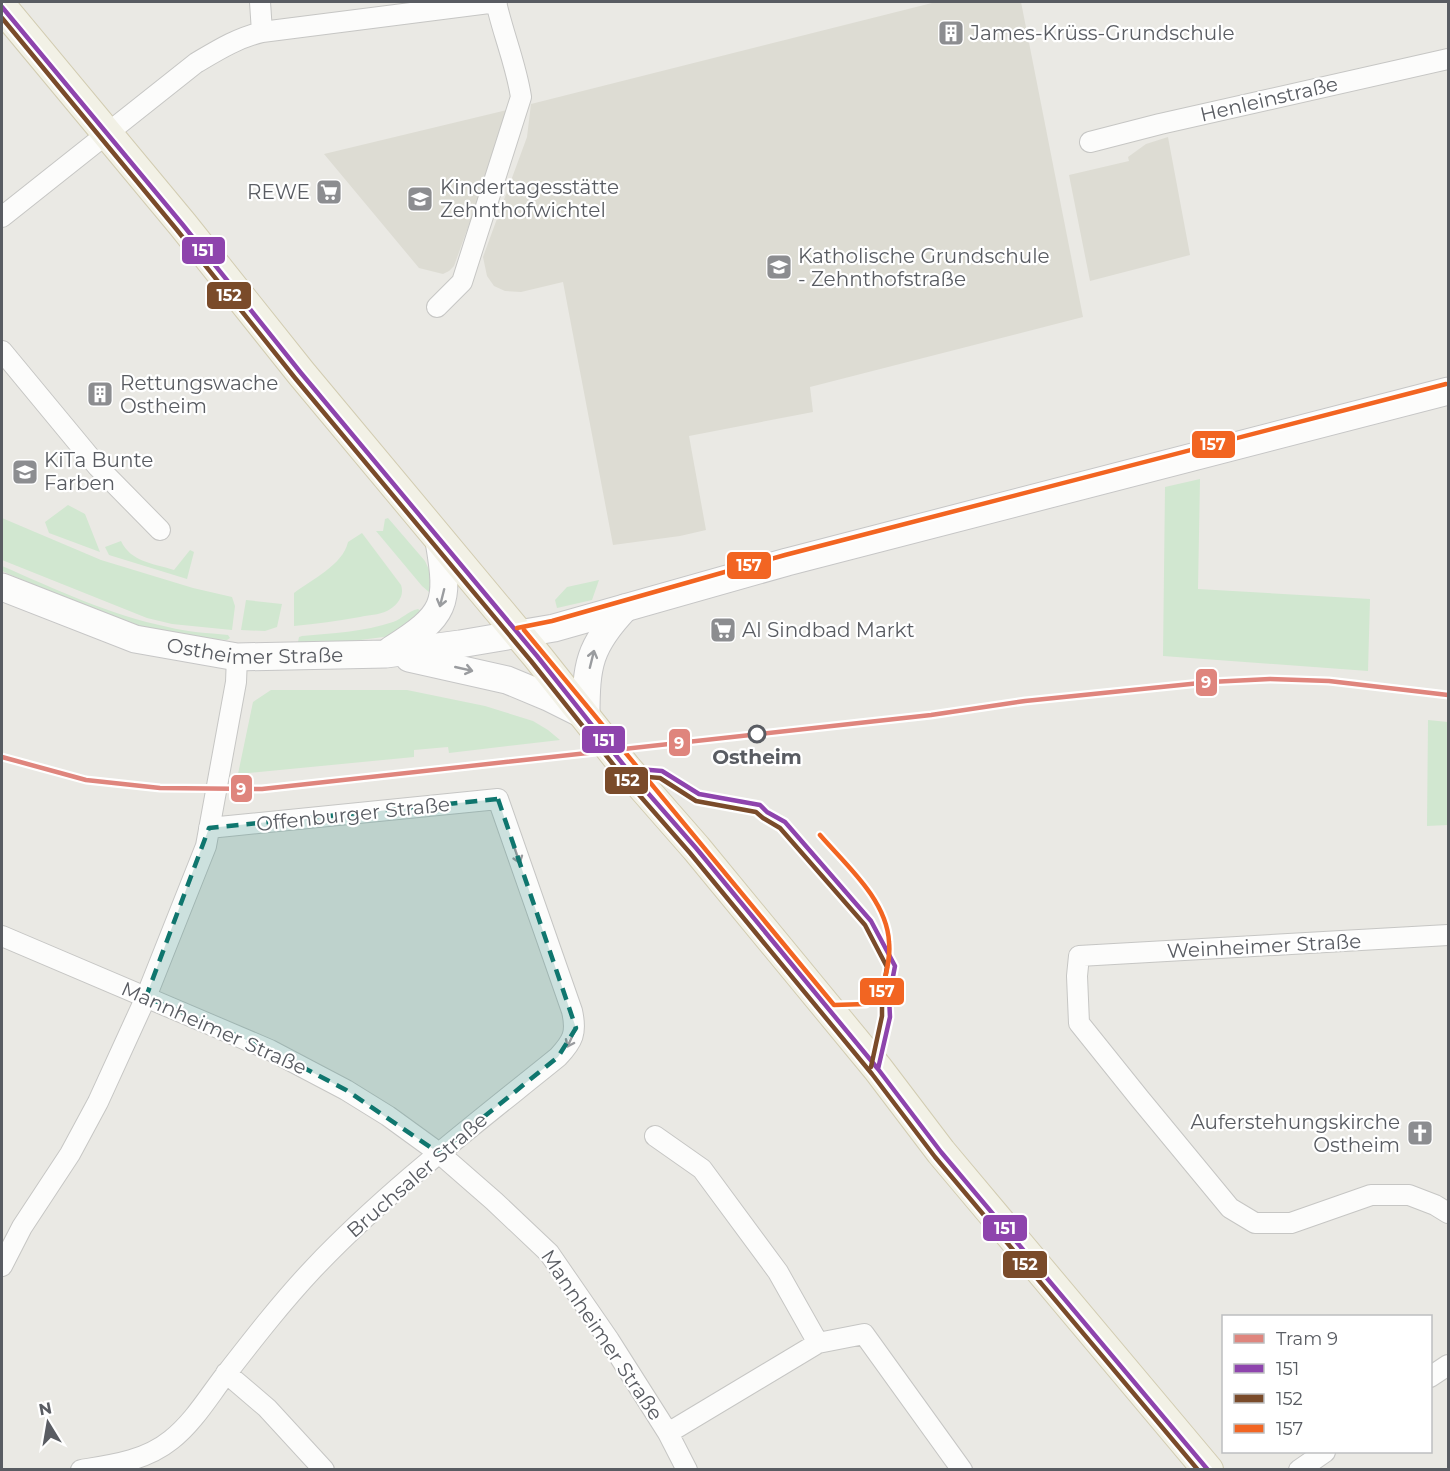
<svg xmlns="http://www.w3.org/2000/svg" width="1450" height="1471" viewBox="0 0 1450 1471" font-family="Montserrat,sans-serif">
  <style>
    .education { fill: #dddcd3 }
    .green { fill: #d1e7d0 }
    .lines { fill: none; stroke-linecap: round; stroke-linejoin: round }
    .minor-casing { stroke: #c6c6c4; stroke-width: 22 }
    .secondary-casing { stroke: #c6c6c6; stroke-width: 29 }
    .primary-casing { stroke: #d2ccb1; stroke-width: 32 }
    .minor { stroke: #fcfcfb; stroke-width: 20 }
    .secondary { stroke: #fcfcfb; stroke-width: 27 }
    .primary { stroke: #f2f1e6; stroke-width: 30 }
    .bus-1-casing { stroke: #fff; stroke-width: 9 }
    .bus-2-casing { stroke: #fff; stroke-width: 9 }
    .bus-3-casing { stroke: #fff; stroke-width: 9 }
    .bus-1 { stroke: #8e44ad; stroke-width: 4.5 }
    .bus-2 { stroke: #7a4b2a; stroke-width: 4.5 }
    .bus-3 { stroke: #f26522; stroke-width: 4.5 }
    .tram-1-casing { stroke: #fff; stroke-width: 9 }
    .tram-1 { stroke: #df857d; stroke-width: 4.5 }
    .oneway { stroke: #9a9c9f }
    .marked { fill: #0f766e; fill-opacity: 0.2; stroke: #0f766e; stroke-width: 4.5; stroke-dasharray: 12 8; stroke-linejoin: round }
    .stop-dot { fill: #fff; stroke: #595c62; stroke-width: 3 }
    .labels { text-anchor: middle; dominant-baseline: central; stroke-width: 4.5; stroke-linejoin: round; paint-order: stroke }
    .poi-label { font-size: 20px; fill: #595c62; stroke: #fff; text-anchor: start }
    .street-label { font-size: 20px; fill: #595c62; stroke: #fff }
    .stop-label { font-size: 20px; font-weight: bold; fill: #595c62; stroke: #fff }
    .line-badge { stroke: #fff; stroke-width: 2 }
    .badge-label { font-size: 16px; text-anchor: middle; font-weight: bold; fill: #fff }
  </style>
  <rect width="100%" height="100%" fill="#eae9e4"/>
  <path class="education" d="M936,2H1021L1083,317L810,387L813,412L689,436L706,530L680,536L613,545L563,282L521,292L505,291L494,286L487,276L483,257L527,137L531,104Z
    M507,110L503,130L454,266L449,271L443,274L419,268L324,154Z
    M1168,137L1190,255L1090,281L1069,175L1129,161L1128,157L1146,144Z"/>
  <path class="green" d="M1200,479L1198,589L1370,599L1368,671L1163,656L1165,487Z
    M68,505L85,514L100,552L49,533L45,522Z
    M2,518L101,560L193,588L232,597L235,606L232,630L172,624L147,618L2,560Z
    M388,518L425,561L430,572L433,591L429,592L422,586L376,531H383L385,519Z
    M362,533L401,585C405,596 397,606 387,611C379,615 368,615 360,617C338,621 316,624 294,626V593C311,580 343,565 348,542Z
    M121,541C131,562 152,563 174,570L190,550L194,552L187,579L109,555L105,547Z
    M2,566C55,589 110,615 168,627C187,632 208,633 228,635L230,638L227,640C199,638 171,634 144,627C95,614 48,591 2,571Z
    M599,580L592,600L557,608L555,600L567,587Z
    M246,600L282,604L277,627L265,631L241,630Z
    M418,609L425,614L391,636L345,642L299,644L298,642L299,637L302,636C332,633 364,632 393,622C402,619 408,611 418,609Z
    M271,690H407L485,706L533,721L548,730L560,740L449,753L448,747L414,750V757L238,774L253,702Z
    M1428,720L1448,722V825L1427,826Z"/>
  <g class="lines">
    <defs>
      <path id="minor" d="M260,2L262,32
        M1090,142L1160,124L1448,59
        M2,217L196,63C218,50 237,38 262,32L497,2
        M437,307L462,282L521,97C516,64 503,34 496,2
        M2,351L98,467L160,530
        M1448,935L1079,956L1077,976L1079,1023L1140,1099L1230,1208L1255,1223H1291L1371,1195H1409L1435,1205L1448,1213
        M2,936L270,1050L346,1090L388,1116L439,1153L494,1201L549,1253L609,1340L668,1433L687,1470
        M655,1136L702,1169L778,1272L818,1343
        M2,1266L22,1227L70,1154L98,1102L146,997L206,846L236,682L237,657
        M226,1373L267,1408L324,1470
        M1430,1377L1448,1365
        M668,1433L818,1343L864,1334L962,1470
        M81,1470C112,1465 145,1461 171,1440C193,1423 209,1396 226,1374C254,1338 282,1302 313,1269C388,1190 474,1125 558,1057C573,1041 577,1033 572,1011L498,799L209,828
        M1299,1470L1325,1452"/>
      <g id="secondary">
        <path id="s1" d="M2,587L135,639L237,657L386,654L460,644L554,628L787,562L1448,391"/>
        <path d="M391,650C446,615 450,605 439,541"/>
        <path d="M409,658L507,680L548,697L586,716C586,665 589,646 625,608"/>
      </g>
      <path id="primary" d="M2,7L183,225L301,373L537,656L626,768L696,848L878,1069L941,1152L1208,1470"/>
    </defs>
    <use href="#minor" class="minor-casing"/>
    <use href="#secondary" class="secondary-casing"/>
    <use href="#primary" class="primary-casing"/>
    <use href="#minor" class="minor"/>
    <use href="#secondary" class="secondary"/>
    <use href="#primary" class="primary"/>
    <defs>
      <path id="bus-1" d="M2,7L183,225L301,373L537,656L626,768L696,848L878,1069L941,1152L1208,1470
        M626,768L662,771L699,794L760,805L767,812L785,822L871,921L895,966L889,997L890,1017L878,1069"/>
      <path id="bus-2" d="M2,18L177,230L295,378L531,661L620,773L690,853L872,1074L935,1157L1198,1470
        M625,775L660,778L696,801L756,812L763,818L780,828L865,925L887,967L882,996V1016L871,1067"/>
      <path id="bus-3" d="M517,628L552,621L785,555L1446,384
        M524,630L834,1005L866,1004L882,993C885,976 891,959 889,942C887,900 846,865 820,835"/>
    </defs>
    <use href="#bus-1" class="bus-1-casing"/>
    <use href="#bus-2" class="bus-2-casing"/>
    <use href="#bus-3" class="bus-3-casing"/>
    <use href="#bus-1" class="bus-1"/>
    <use href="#bus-2" class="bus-2"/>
    <use href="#bus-3" class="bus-3"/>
    <defs>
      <path id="tram-1" d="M2,757L86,780L160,788L262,789L931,715L1025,701L1210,682L1270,679L1329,681L1448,695"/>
    </defs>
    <use href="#tram-1" class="tram-1-casing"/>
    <use href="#tram-1" class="tram-1"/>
  </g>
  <defs><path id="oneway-shaft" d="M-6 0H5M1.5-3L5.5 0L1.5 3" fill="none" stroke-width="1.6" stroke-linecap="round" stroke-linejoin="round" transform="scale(1.5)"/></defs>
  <g class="oneway">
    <use href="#oneway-shaft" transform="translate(442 598) rotate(104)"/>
    <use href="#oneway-shaft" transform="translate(592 659) rotate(-76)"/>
    <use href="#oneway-shaft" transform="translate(464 669) rotate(13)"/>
    <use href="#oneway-shaft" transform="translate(517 855) rotate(71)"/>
    <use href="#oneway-shaft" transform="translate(571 1039) rotate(115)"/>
  </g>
  <path class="marked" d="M498,799L576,1028L558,1057L439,1153L346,1090L270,1050L146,997L209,828Z"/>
  <defs>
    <symbol id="building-square" viewBox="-11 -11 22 22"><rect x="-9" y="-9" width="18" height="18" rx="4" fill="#8c8d90" stroke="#fff"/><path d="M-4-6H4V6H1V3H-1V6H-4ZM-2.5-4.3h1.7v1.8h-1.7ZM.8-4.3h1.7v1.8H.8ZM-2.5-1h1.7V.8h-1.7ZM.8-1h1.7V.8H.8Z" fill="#fff"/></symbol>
    <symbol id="supermarket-square" viewBox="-11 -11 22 22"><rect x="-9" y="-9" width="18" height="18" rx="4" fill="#8c8d90" stroke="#fff"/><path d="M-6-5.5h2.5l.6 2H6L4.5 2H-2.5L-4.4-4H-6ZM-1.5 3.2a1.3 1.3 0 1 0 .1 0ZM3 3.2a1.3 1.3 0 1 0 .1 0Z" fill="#fff"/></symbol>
    <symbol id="school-square" viewBox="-11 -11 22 22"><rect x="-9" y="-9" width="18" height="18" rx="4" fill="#8c8d90" stroke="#fff"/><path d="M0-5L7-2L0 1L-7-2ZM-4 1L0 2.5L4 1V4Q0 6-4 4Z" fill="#fff"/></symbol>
    <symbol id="church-square" viewBox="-11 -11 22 22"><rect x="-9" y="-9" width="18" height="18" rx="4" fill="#8c8d90" stroke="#fff"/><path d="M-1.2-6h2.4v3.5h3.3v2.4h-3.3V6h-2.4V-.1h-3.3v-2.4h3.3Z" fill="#fff"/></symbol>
  </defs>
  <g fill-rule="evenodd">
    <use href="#building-square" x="936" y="18" width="30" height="30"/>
    <use href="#supermarket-square" x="314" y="177" width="30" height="30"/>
    <use href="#school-square" x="405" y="184" width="30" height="30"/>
    <use href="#school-square" x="764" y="252" width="30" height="30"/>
    <use href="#building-square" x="85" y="379" width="30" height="30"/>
    <use href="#school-square" x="10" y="457" width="30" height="30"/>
    <use href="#supermarket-square" x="708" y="615" width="30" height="30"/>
    <use href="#church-square" x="1405" y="1118" width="30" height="30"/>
  </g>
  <circle class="stop-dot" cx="757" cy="734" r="8"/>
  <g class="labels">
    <g class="poi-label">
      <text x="970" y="33">James-Krüss-Grundschule</text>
      <text x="440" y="187">Kindertagesstätte<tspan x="440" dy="23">Zehnthofwichtel</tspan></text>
      <text x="310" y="192" text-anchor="end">REWE</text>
      <text x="798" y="256">Katholische Grundschule<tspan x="798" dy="23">- Zehnthofstraße</tspan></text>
      <text x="120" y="383">Rettungswache<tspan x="120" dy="23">Ostheim</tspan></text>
      <text x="44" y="460">KiTa Bunte<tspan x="44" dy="23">Farben</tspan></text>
      <text x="742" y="630">Al Sindbad Markt</text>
      <text x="1400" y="1122" text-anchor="end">Auferstehungskirche<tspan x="1400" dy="23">Ostheim</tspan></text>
    </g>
    <g class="street-label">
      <text transform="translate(1269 99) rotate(-13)">Henleinstraße</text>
      <text stroke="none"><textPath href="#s1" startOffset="264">Ostheimer Straße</textPath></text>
      <text transform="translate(353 814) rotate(-6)">Offenburger Straße</text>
      <text transform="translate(1264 946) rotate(-3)">Weinheimer Straße</text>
      <text transform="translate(214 1028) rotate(24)">Mannheimer Straße</text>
      <text transform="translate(417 1175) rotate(-41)">Bruchsaler Straße</text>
      <text transform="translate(602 1335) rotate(56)">Mannheimer Straße</text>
    </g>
    <g class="stop-label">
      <text x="757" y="757">Ostheim</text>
    </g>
  </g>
  <g class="line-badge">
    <rect x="181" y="236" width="45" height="29" rx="6" fill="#8e44ad"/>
    <rect x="206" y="281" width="46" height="29" rx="6" fill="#7a4b2a"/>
    <rect x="1191" y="430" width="45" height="29" rx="6" fill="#f26522"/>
    <rect x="726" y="551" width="46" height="29" rx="6" fill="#f26522"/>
    <rect x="1195" y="668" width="23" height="29" rx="6" fill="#df857d"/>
    <rect x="581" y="725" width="45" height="29" rx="6" fill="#8e44ad"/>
    <rect x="668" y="728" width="23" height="29" rx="6" fill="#df857d"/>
    <rect x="604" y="766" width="45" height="29" rx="6" fill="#7a4b2a"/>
    <rect x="230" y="774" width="23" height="29" rx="6" fill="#df857d"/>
    <rect x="859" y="977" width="46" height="29" rx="6" fill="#f26522"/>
    <rect x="982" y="1214" width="46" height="28" rx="6" fill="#8e44ad"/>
    <rect x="1002" y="1250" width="46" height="29" rx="6" fill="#7a4b2a"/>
  </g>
  <g class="badge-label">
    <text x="203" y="256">151</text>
    <text x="229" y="301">152</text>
    <text x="1213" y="450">157</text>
    <text x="749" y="571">157</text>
    <text x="1206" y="688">9</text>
    <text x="604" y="746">151</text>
    <text x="679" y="749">9</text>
    <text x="627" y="786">152</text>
    <text x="241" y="795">9</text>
    <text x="882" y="997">157</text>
    <text x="1005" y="1234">151</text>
    <text x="1025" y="1270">152</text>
  </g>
  <rect width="1450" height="1471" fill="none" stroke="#595c62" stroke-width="6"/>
  <rect x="1222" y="1315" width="210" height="138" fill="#ffffff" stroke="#bdbec0" stroke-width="1.5"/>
  <rect x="1234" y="1334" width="30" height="9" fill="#df857d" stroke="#bdbec0" stroke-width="1.5"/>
  <text x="1276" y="1345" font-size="18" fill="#595c62">Tram 9</text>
  <rect x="1234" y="1364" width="30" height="9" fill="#8e44ad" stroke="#bdbec0" stroke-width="1.5"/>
  <text x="1276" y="1375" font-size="18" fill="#595c62">151</text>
  <rect x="1234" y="1394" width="30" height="9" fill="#7a4b2a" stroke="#bdbec0" stroke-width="1.5"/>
  <text x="1276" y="1405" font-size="18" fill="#595c62">152</text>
  <rect x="1234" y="1424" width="30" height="9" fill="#f26522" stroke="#bdbec0" stroke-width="1.5"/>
  <text x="1276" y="1435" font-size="18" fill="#595c62">157</text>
  <g transform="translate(48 1423) rotate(349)" stroke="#ffffff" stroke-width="4.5" paint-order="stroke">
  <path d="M0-4.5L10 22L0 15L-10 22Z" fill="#595c62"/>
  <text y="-9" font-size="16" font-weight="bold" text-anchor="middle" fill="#595c62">N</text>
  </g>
</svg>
